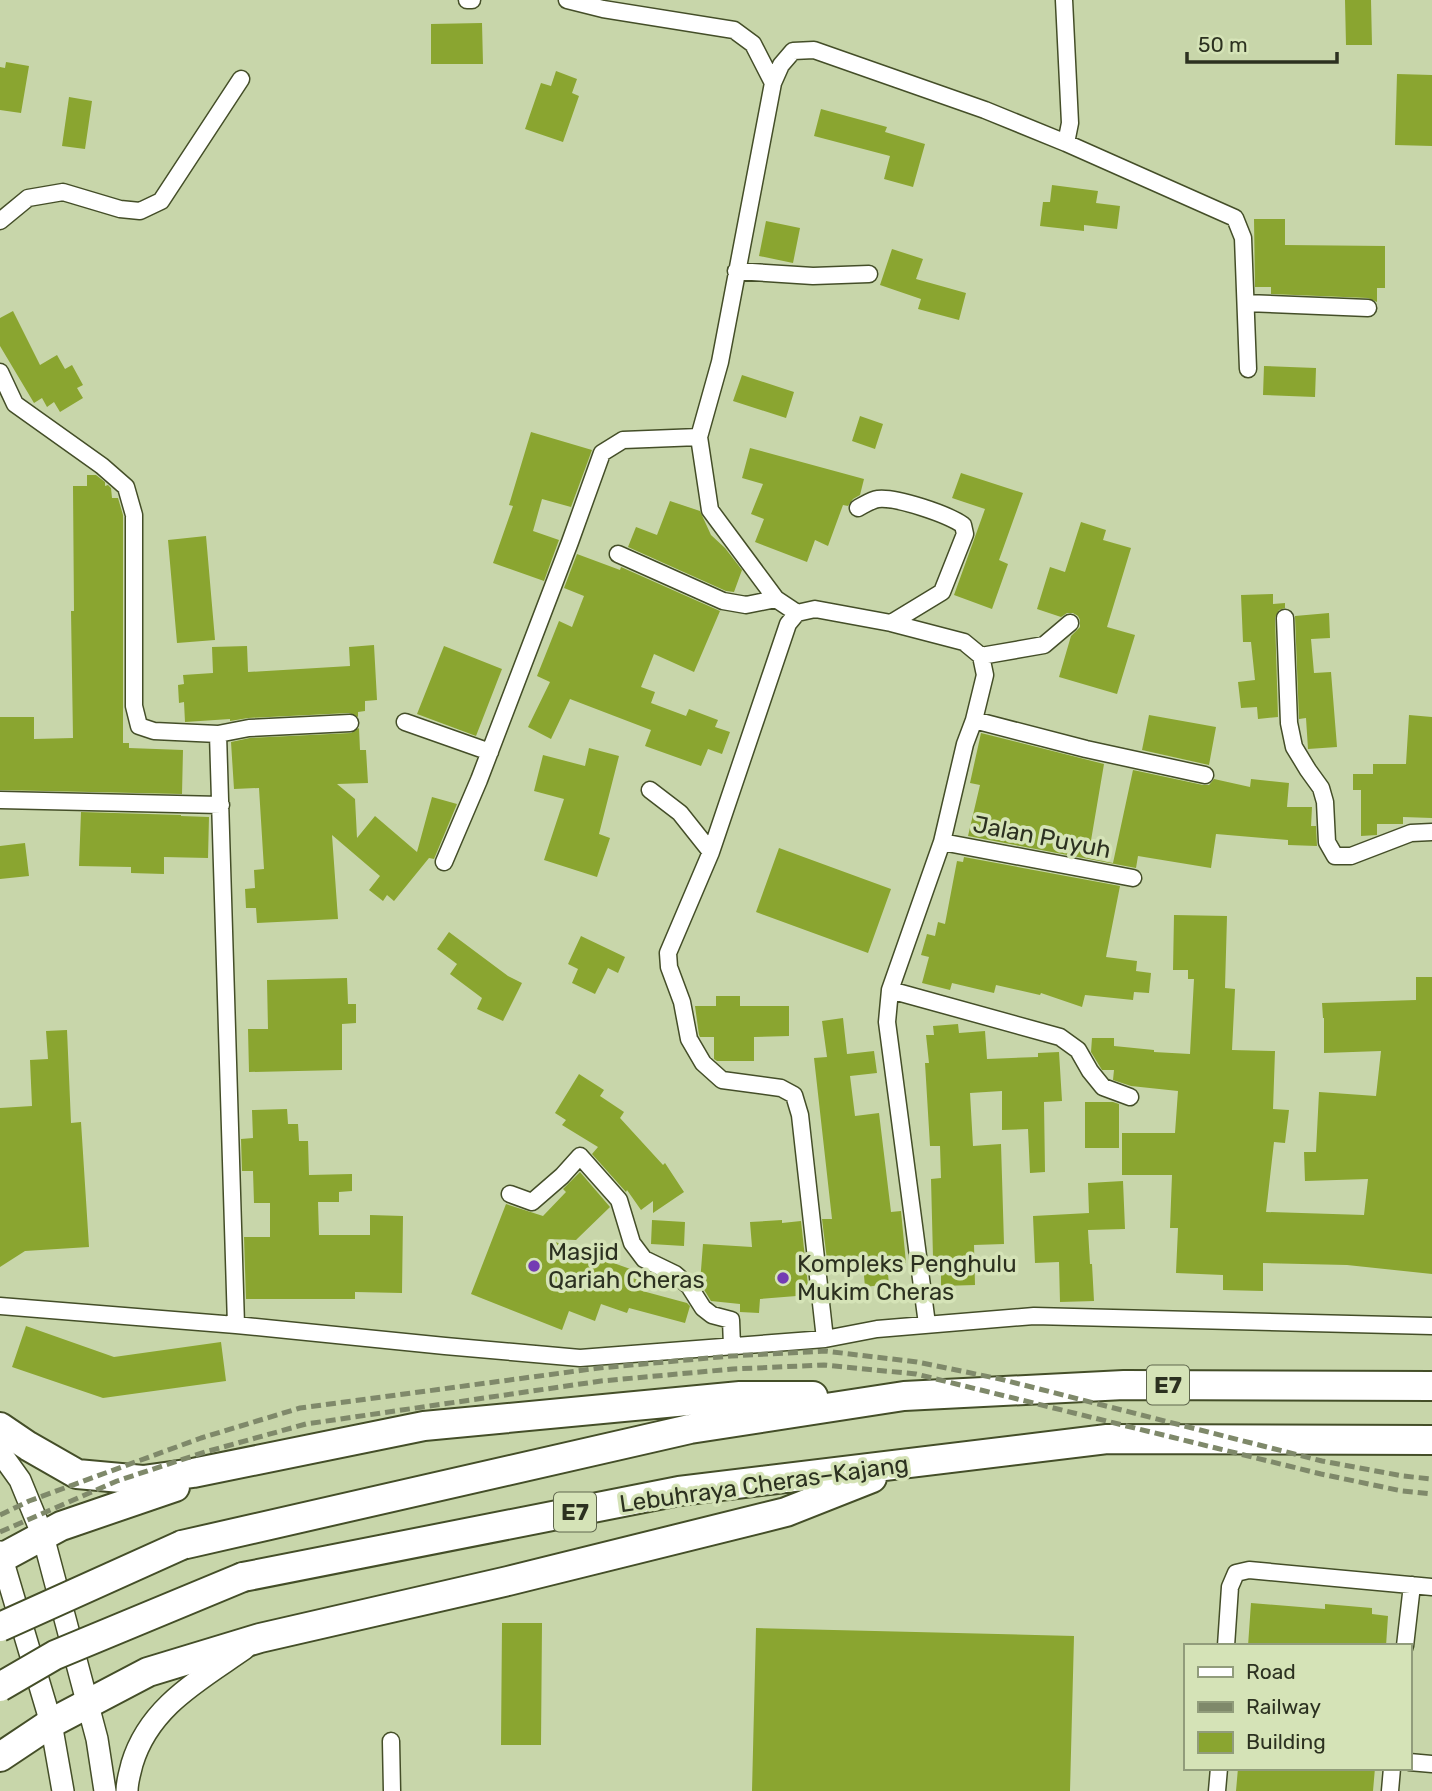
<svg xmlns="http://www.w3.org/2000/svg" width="1432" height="1791" viewBox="0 0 1432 1791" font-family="Rubik,sans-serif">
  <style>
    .building { fill: #8aa530 }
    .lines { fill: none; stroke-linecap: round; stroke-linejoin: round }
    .street-casing { stroke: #444e28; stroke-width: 19 }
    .secondary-casing { stroke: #444e28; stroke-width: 24 }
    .highway-casing { stroke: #444e28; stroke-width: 32 }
    .street { stroke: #fff; stroke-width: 16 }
    .secondary { stroke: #fff; stroke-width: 21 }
    .highway { stroke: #fff; stroke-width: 28 }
    .rail { stroke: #7f896a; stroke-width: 5; stroke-dasharray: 10 5; stroke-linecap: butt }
    .highway-bridge-casing { stroke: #444e28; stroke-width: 32; stroke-linecap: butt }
    .highway-bridge { stroke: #fff; stroke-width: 28 }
    .poi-dot { fill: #743cb3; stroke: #d5e3b7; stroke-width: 2.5 }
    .labels { text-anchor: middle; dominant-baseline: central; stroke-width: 7; stroke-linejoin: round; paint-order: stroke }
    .shield { fill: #d5e3b7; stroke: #5f664d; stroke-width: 2 }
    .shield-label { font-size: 23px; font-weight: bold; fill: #2c3120 }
    .street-label { font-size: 24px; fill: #2c3120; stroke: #d5e3b7 }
    .poi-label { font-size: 24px; fill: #2c3120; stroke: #d5e3b7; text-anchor: start }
  </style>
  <rect width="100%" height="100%" fill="#c8d6aa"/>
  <path class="building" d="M1345,0H1371L1372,45H1346Z
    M482,23L483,64H431V24Z
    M6,62L29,66L21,113L0,110V67L5,68Z
    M556,71L577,79L572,93L579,96L563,142L525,129L541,83L551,86Z
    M1397,74L1432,75V146L1395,145Z
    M69,97L92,101L85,149L62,146Z
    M821,109L887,127L885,132L925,144L913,187L884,179L890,156L814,136Z
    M1052,185L1098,191L1096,203L1120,206L1117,229L1084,225V231L1040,226L1043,202H1050Z
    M1254,219H1285V245L1385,246V288H1377V302L1368,298L1271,294V287H1255Z
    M766,221L800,228L793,263L759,256Z
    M892,249L923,259L916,279L966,293L959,320L918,309L921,299L880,285Z
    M13,311L40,365L57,355L65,369L72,365L83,385L77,388L83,398L60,412L54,402L47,407L42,398L34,403L0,346V318Z
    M1264,366L1316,368L1315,397L1263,395Z
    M742,375L794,392L786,418L733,401Z
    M860,416L883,424L875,449L852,441Z
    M531,432L592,450L571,507L542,499L533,531L559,540L544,581L493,563L513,506L509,505Z
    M750,448L864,479L860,495L853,499L848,506L843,505L828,546L815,540L807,562L755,542L764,519L751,514L763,484L742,478Z
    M961,473L1023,493L999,560L1008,564L992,609L954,595L985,509L952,498Z
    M87,475H96L105,482V486L108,485L111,488L112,498H118L123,515V743H129V748L183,750L182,794L0,790V717H34V739L73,738L71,611H74L73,486H87Z
    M670,501L700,511L711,535L725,548L742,570L734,592L726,591L628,547L636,527L657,535Z
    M1081,522L1106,530L1103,540L1131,548L1107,627L1135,635L1117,694L1059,677L1071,636L1080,627V620L1078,616L1073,613H1067L1061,617L1037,609L1050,567L1065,572Z
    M206,536L215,640L177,643L168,540Z
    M577,554L620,570L621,567L720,611L694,672L654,654L641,687L655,692L651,703L686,716L689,709L718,720L715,727L730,732L722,754L708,749L701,766L645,746L651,730L570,699L551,739L528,727L550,682L537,676L559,621L572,627L584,596L564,588Z
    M1273,594V604L1285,603V608L1279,610L1275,618L1278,717L1258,719L1257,707L1241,708L1238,682L1255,680L1251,642H1243L1241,595Z
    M1329,613L1330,638L1311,639L1314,673L1331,672L1337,747L1308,749L1306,718L1299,719L1295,616Z
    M374,645L377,700L365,701V711L358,712V717L349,713L248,718L230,721V719L185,722L184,702L179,703L178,685L184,684L183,675L213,673L212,647L247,646L248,672L350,666L349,647Z
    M444,646L502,669L476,736L417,714Z
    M1149,715L1216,727L1209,765L1142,750Z
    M1409,715L1432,717V818L1403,817V824H1377V835L1361,836V790H1353V774H1373V764H1406Z
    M359,728L360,750H366L368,783L337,784L355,799L357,838L375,816L417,852L432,797L457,804L434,859L429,858L394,901L387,895L383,901L369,890L380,876L332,835L338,919L257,923L256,908H246L245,889L255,888L254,870L264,869L259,788L234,789L231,742L250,738L351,733Z
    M981,733L1104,764L1088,858L1113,863L1133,770L1203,785H1209L1214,779L1250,787L1251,779L1289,783L1287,807H1312L1311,826H1316L1317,846L1288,845V840L1216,834L1211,868L1138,856L1136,868L968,836L980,785L970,783Z
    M589,748L619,756L599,834L610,838L597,877L544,860L564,799L534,791L543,755L585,766Z
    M81,812L181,815V816L209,817L208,858L164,857V874L131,873V867L79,866Z
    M25,843L29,876L0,879V846Z
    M779,848L891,889L868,953L756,912Z
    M964,857L1120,886L1106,957L1137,961L1136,971L1151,973L1149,993L1134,992L1133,1000L1085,995L1082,1007L1041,993L1040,995L996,985L994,993L952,983L950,990L922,983L929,957L921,955L927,934L935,936L938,922L945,924L957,861L963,862Z
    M1174,915L1227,916L1225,988L1235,989L1232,1050L1275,1051L1273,1109L1289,1110L1285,1143L1274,1142L1266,1212L1364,1215L1368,1179L1305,1181L1304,1152H1316L1319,1092L1376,1096L1381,1051L1324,1053V1018H1323L1322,1003L1416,1000V977H1432V1274L1347,1265L1263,1263V1291L1223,1290V1275L1176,1273L1178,1228H1170L1172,1175H1122V1133H1175L1178,1091L1131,1086L1113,1080L1114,1070H1102L1091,1052L1092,1038H1114V1046L1154,1050V1052L1190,1054L1194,979H1188V970H1173Z
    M449,932L508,976L522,983L503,1021L477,1009L482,998L450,974L457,964L437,949Z
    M581,936L625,957L618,973L608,968L595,994L572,983L578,969L568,964Z
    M347,978L348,1004H356V1023L342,1024V1070L249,1072L248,1029H268L267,980Z
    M716,996H740V1006H789V1036L754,1037V1061H717L714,1059V1037H700L699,1035L695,1006H716Z
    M843,1018L847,1054L874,1051L877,1073L850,1076L855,1116L879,1113L891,1212L901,1211L906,1263L887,1265L889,1284L865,1287L863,1264L828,1268L822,1219H832L814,1058L827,1057L822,1021Z
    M958,1024L959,1033L985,1031L987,1059L1038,1057V1053L1059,1052L1062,1101L1044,1102L1045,1172L1030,1173L1028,1129L1002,1130V1091L970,1093L973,1146L1001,1144L1004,1244L974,1245L975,1285L941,1286V1257H933L931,1179L941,1178L940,1146H930L925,1063H929L926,1035H934L933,1026Z
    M67,1030L71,1123L81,1122L89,1247L25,1251L0,1267V1108L32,1106L30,1060L48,1059L46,1031Z
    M579,1074L604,1090L600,1096L624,1112L620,1118L663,1165L665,1163L684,1192L653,1213V1201L641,1210L627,1190L626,1192L592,1154L598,1147L562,1125L566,1120L555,1113Z
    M1085,1102H1113L1119,1104V1148H1085Z
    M287,1109L288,1124H298L299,1141H308L309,1175L352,1174V1191L339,1192V1202H318L319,1235H370V1215L403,1216L402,1293L355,1292V1299H246L244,1237H270V1203H254L253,1171H242L241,1139L253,1138L252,1110Z
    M580,1172L610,1207L576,1240L547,1239L633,1270L630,1277L638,1280L635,1289L687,1303L690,1306L685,1323L629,1308L627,1313L601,1304L595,1321L569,1311L562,1330L471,1294L506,1204L543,1216L566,1192L563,1189Z
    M1123,1181L1125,1229L1088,1230L1090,1264H1092L1094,1301L1060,1302L1059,1262L1035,1263L1033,1216L1089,1213L1088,1183Z
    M652,1220L685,1222L684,1246L651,1244Z
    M782,1220V1223L801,1221L809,1295L760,1299L759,1313L740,1312V1304L711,1301L700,1283L703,1244L752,1247L750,1222Z
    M26,1326L114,1357L221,1342L226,1381L103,1398L12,1367Z
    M1251,1603L1325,1609V1604L1372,1608V1614L1388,1616L1386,1646H1248Z
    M502,1623H542L541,1745H501Z
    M756,1628L1074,1636L1070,1791H752Z
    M1238,1768H1375L1373,1791H1236Z"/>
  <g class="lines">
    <defs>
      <path id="street" d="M467,0H472
        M567,0L603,9L734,30L753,44L773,83L781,65L793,51L814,50L985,110L1066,143L1235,218L1243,238L1248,369
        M1064,0L1070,123L1066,143
        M773,83L720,362L699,437L710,510L776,599L797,613
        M0,221L28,198L63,192L120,209L140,211L161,201L241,79
        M736,271L813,276L869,274
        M1246,303L1368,308
        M0,372L15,404L102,466L126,487L134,515V706L139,726L154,731L218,734L236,1325
        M858,508C864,505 871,500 878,499C897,497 947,514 963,525L965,534L942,592L891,623
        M618,554L723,601L746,605L776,599
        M1285,618L1289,723L1294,747L1308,770L1321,788L1325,802L1327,842L1335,856H1351L1411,833L1432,832
        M981,656L1044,645L1070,623
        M974,720L1086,749L1205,775
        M405,722L490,752
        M218,734L249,728L350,723
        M650,790L680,813L711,852
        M0,800L221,805
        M942,842L1133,878
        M444,862L479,780L570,542L602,453L623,440L699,437
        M890,990L1060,1037L1078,1050L1090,1071L1103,1087L1130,1097
        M510,1194L532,1202L562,1176L580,1156L619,1200L632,1243L644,1259L675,1274L689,1286L703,1308L712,1315L731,1320L732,1346
        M0,1306L236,1325L445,1346L580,1358L825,1339L877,1329L1034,1316L1432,1326
        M825,1339L800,1115L794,1095L781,1088L722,1080L703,1063L689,1039L682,1002L669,967L668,953L711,852L788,624L797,613L815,609L891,623L964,642L981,656L985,675L974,720L965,744L942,842L890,990L887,1022L927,1324
        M1226,1646L1230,1587L1236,1573L1249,1570L1432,1587
        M1405,1646L1412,1585
        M391,1741L392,1791
        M1409,1762L1432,1764
        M1217,1791L1219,1768
        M1390,1791L1392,1768"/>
      <path id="secondary" d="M0,1452L20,1480L43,1536L97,1739L105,1791
        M0,1552L51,1723L63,1791
        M127,1791C127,1781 130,1773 132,1764C149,1707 198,1681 244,1649"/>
      <path id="highway" d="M0,1427L28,1446L77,1474L143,1480L193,1473L424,1426L740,1396H813
        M182,1545L690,1429L904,1396L1124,1385L1432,1386
        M0,1559L61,1526L175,1487
        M243,1577L679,1491L1107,1439L1432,1440
        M0,1757L51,1723L148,1672L260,1638L508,1581L786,1512L872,1478"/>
    </defs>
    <use href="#street" class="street-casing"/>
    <use href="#secondary" class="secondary-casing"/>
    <use href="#highway" class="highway-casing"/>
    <use href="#street" class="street"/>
    <use href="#secondary" class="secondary"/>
    <use href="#highway" class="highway"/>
    <path class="rail" d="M0,1515L29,1501L201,1438L300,1408L599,1368L731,1356L825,1351L917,1362L1000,1379L1322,1461L1403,1476L1432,1479
      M0,1532L117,1481L205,1452L306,1424L601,1381L733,1369L824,1365L916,1374L1321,1474L1402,1491L1432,1494"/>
    <defs>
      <path id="highway-bridge" d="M0,1627L182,1545
        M0,1687L55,1655L243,1577"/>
    </defs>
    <use href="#highway-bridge" class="highway-bridge-casing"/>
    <use href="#highway-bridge" class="highway-bridge"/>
  </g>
  <g class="poi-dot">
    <circle cx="534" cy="1266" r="7"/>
    <circle cx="783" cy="1278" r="7"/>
  </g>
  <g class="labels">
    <g class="shield">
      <rect x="1147" y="1365.5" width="42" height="39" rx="5"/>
      <rect x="554" y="1492.5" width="42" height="39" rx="5"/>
    </g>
    <g class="shield-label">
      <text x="1168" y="1385">E7</text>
      <text x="575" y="1512">E7</text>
    </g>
    <g class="street-label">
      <text transform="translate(1042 837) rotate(11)">Jalan Puyuh</text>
      <text transform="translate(764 1484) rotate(-8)">Lebuhraya Cheras–Kajang</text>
    </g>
    <g class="poi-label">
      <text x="548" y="1252">Masjid<tspan x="548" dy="28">Qariah Cheras</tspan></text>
      <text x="797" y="1264">Kompleks Penghulu<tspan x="797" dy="28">Mukim Cheras</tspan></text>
    </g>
  </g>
  <rect x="1184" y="1644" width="228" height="126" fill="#d5e3b7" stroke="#919c7b" stroke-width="2"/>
  <rect x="1198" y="1667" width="35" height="10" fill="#ffffff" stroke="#919c7b" stroke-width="2"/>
  <text x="1246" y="1679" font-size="21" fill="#2c3120">Road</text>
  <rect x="1198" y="1702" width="35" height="10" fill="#7f896a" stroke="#919c7b" stroke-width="2"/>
  <text x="1246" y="1714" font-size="21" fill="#2c3120">Railway</text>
  <rect x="1198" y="1732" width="35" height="21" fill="#8aa530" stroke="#919c7b" stroke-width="2"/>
  <text x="1246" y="1749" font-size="21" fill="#2c3120">Building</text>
  <path d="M1187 52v10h150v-10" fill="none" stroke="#2c3120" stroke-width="3.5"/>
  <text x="1198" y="52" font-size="21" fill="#2c3120" stroke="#d5e3b7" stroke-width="5" paint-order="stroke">50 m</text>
</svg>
